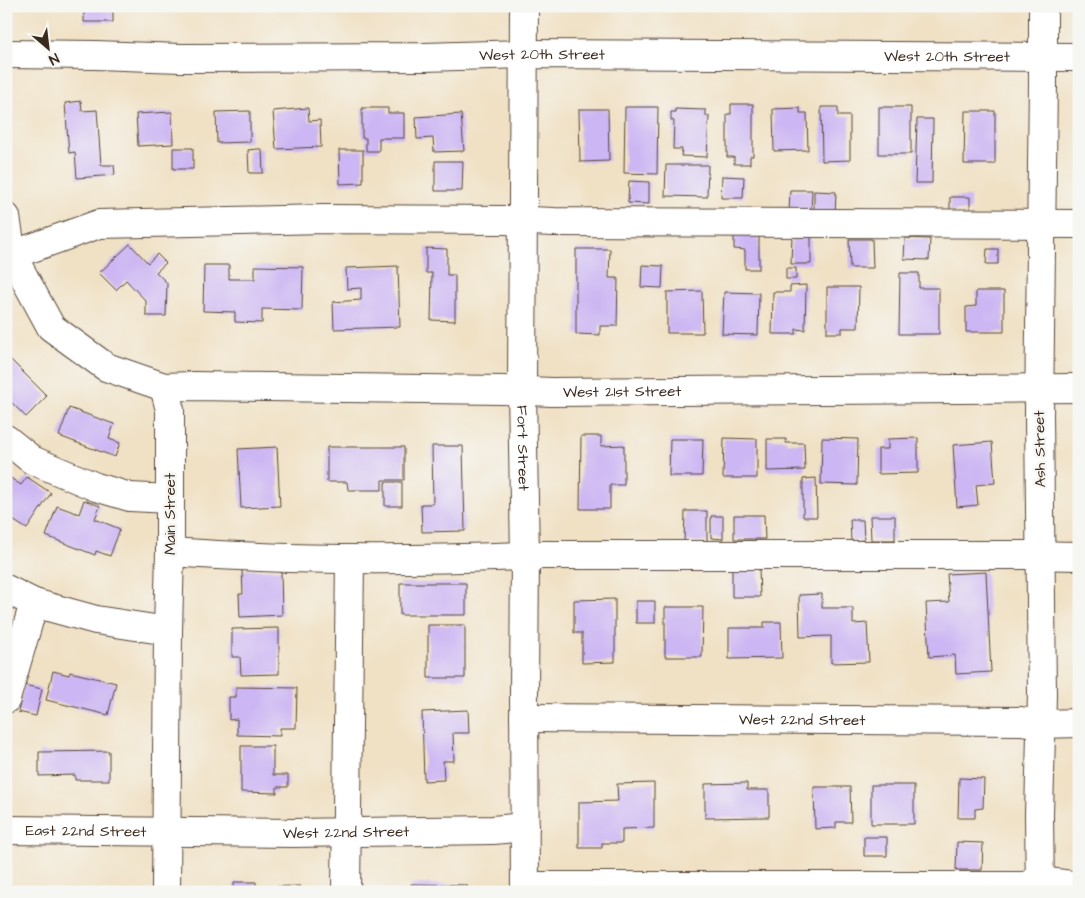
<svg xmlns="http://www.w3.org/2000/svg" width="1085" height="898" viewBox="0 0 1085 898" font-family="'Architects Daughter',sans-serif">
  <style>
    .building { fill: #ccb6f3 }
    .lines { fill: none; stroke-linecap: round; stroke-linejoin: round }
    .minor-casing { stroke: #564537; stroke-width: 30 }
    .minor { stroke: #fff; stroke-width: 28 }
    .labels { text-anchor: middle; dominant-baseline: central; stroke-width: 5; stroke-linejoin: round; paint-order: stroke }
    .street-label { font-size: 15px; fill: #3b2a1e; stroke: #f6f6f2 }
  </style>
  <rect width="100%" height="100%" fill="#f6f6f2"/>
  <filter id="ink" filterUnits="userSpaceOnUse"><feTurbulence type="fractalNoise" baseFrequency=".02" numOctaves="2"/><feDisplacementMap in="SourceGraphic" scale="10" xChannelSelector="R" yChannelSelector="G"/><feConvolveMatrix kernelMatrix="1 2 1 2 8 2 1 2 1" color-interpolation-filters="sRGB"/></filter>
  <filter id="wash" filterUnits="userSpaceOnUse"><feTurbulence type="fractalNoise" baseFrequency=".0096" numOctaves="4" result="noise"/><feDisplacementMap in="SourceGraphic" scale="20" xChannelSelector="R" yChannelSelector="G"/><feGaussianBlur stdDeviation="1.12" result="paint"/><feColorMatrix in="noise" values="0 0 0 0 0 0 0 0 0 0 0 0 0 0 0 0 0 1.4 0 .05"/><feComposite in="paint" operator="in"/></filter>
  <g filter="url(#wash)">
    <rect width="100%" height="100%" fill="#f0e1c5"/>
    <g id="blocks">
      <path class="building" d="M84,6H113V22H84Z
        M81,101L82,111L97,110L101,165H114L115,175L77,178L75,152L69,153L65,103Z
        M731,104H753V156H750V164H734V157H727V114H731Z
        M625,107H658L657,174L624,173Z
        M821,107H838V116H850V160L822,161Z
        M879,107H911V154H879Z
        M308,108L309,121L320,120L321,147L276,149L273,111Z
        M362,108H388V113H404V138H379V151H366V138H362Z
        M800,108V113H807L808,150L774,151L773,109Z
        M579,109H608L609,161L580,162Z
        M675,109L706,110V116H709L707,157L681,156L682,149H673L674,121L671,120V112H675Z
        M250,111V142L217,143L216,112Z
        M965,111H995V164H964Z
        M172,112L173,144L138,146L136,114Z
        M461,114L464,151L434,152L433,138L417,139L416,117Z
        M917,119H933L932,183H915Z
        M173,148H193V169H173Z
        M257,149H262L263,173H249L248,150Z
        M339,150H363V183L340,184Z
        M435,161H463L462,191H435Z
        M666,165H708L707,197L665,196Z
        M722,176L744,177L743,198H721Z
        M629,181L649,182V204L628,203Z
        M790,190H812L811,214L789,213Z
        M814,191L836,192L835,216L814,215Z
        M950,197H970V211H950Z
        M734,232H759V269H745V250L734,249Z
        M792,234H811V264H791Z
        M905,238L930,239L929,260L904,259Z
        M849,239H872L873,268H850Z
        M130,244L148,263L157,254L166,263L156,272L167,283L166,316H146V301L126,280L116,290L99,273Z
        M426,248L447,249V275H455V321L431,320L432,273H426Z
        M576,249H610L609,278H618L617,326H600V335L576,334Z
        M987,249H998V264H986Z
        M204,265H229V279H255V266L303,267L302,310L262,309V323L235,322V312L203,311Z
        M642,265L663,266L662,288L641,287Z
        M398,266L400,327L334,329L333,302L361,300V288L347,289L346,268Z
        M786,268H796V279H786Z
        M900,273H919V288H939V334H899Z
        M806,285L805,330L796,329V334H772L773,292H790V286Z
        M827,287H859L858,328H842V333H827Z
        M702,291L703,333H667V292Z
        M976,291H1004V332H966V307L976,306Z
        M724,292L759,293L758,335L722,334Z
        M6,355L47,396L26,417L6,397Z
        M69,408L114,424L109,439L120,443L115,457L59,436Z
        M581,436H601V446L624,445V485H610V509H580Z
        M724,438L757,439V478H723Z
        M822,438L858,439L857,485L821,484Z
        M918,438V473L878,474V449H888V439Z
        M670,439H703L702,476H669Z
        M767,439H786V443H804L805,470L767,471Z
        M992,442L995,483L976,485L978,505L957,507L953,445Z
        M432,446H463L465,531L422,532L421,504H433Z
        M277,447L280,506L241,508L238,449Z
        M327,447H404V480H382V490H348L347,482H327Z
        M6,475L21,485L27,477L51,493L27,529L8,517L6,520Z
        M816,478L817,517H803V479Z
        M385,482H402V506H385Z
        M84,500L100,506L95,519L120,529L110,556L96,551L95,555L46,536L57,506L79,514Z
        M685,511H707V542H684Z
        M734,515H764L765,539H734Z
        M711,516H723V539L711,538Z
        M870,516H895V540H871Z
        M850,520H863L864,540L851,541Z
        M732,567H759L760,597H732Z
        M281,569L282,615L240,617L239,594H243L242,570Z
        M986,572L991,672L956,674L955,655L929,657L926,603L949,602L947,574Z
        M400,583H466V615H400Z
        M822,594V608H853V624L867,623L869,662L831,663V636L800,637L799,595Z
        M615,599V662L582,663V633H574V600Z
        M636,601H655V623H636Z
        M665,607H703L702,657H665Z
        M764,622H781L782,658L729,659V628H764Z
        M428,625H465V678H428Z
        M279,628V674L241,675L240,657H232V629Z
        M53,671L69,675L70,672L116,683L108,715L46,700Z
        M24,685L42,689L36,716L18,712Z
        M236,687L297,688L296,728H280V736L237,735V719L229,720V697H236Z
        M468,710L469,733H453L454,761H443L444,780L424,781L422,712Z
        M241,746H273V775H288V787H277V793L241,792Z
        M109,751V780H75V775L39,776V752Z
        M959,778L984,779L983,808L975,809V818H958Z
        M654,783V828L622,829V843H602V848H579V802L618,801L617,784Z
        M747,783V790H769V817L705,818V784Z
        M871,785H914V824H871Z
        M814,787H850L851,822H836V828L815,829Z
        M864,837H887V856H864Z
        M957,842L983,843L982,870H956Z
        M234,882H256V887L300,886V892H234Z
        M411,884L467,885V892H411Z"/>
    </g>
  </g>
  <g filter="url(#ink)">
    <use href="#blocks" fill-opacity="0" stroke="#564537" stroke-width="1"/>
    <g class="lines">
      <defs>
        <g id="minor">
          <path id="s1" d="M524,6L522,390L525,556L524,692L525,892"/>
          <path id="s2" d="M6,54L95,55L181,58L424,57L525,54L1079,57"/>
          <path id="s3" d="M6,217L12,255L51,327L106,367L164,387L193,386L503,390L552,392L1079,388"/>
          <path d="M12,255L99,224L324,219L505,220L554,222L1079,224"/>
          <path d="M164,387L170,410V552L168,631L166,892"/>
          <path d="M6,439L32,460L96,487L130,497L170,499"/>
          <path d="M170,552C294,561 419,561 543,555H1026L1079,556"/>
          <path d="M6,589L34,603L96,620L168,631"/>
          <path d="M6,699L34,603"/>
          <path id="s4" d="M524,718L1021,721L1041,724L1079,723"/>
          <path id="s5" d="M6,830L293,833L493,830L525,827"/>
          <path d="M525,886H1025L1040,881L1079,886"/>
          <path d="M346,892L350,559"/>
          <path d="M1040,892L1039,815L1042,694L1039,415L1043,83V6"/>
        </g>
      </defs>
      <use href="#minor" class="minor-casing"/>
      <use href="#minor" class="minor"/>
    </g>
  </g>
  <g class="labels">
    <g class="street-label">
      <text stroke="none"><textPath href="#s2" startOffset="536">West 20th Street</textPath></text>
      <text stroke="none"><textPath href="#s2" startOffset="941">West 20th Street</textPath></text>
      <text stroke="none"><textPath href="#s3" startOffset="708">West 21st Street</textPath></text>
      <text stroke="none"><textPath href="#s1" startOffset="442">Fort Street</textPath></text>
      <text transform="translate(1040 449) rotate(-91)">Ash Street</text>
      <text transform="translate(170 514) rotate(-90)">Main Street</text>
      <text stroke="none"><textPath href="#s4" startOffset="278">West 22nd Street</textPath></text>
      <text stroke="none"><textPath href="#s5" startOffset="80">East 22nd Street</textPath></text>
      <text stroke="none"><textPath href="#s5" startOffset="340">West 22nd Street</textPath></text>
    </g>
  </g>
  <rect width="1085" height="898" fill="none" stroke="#f6f6f2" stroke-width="25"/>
  <g transform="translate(48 48) rotate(152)" stroke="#f6f6f2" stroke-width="4" paint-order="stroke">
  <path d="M0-4L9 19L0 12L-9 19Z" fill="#3b2a1e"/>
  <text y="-8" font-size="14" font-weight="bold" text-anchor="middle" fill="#3b2a1e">N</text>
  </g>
</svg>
